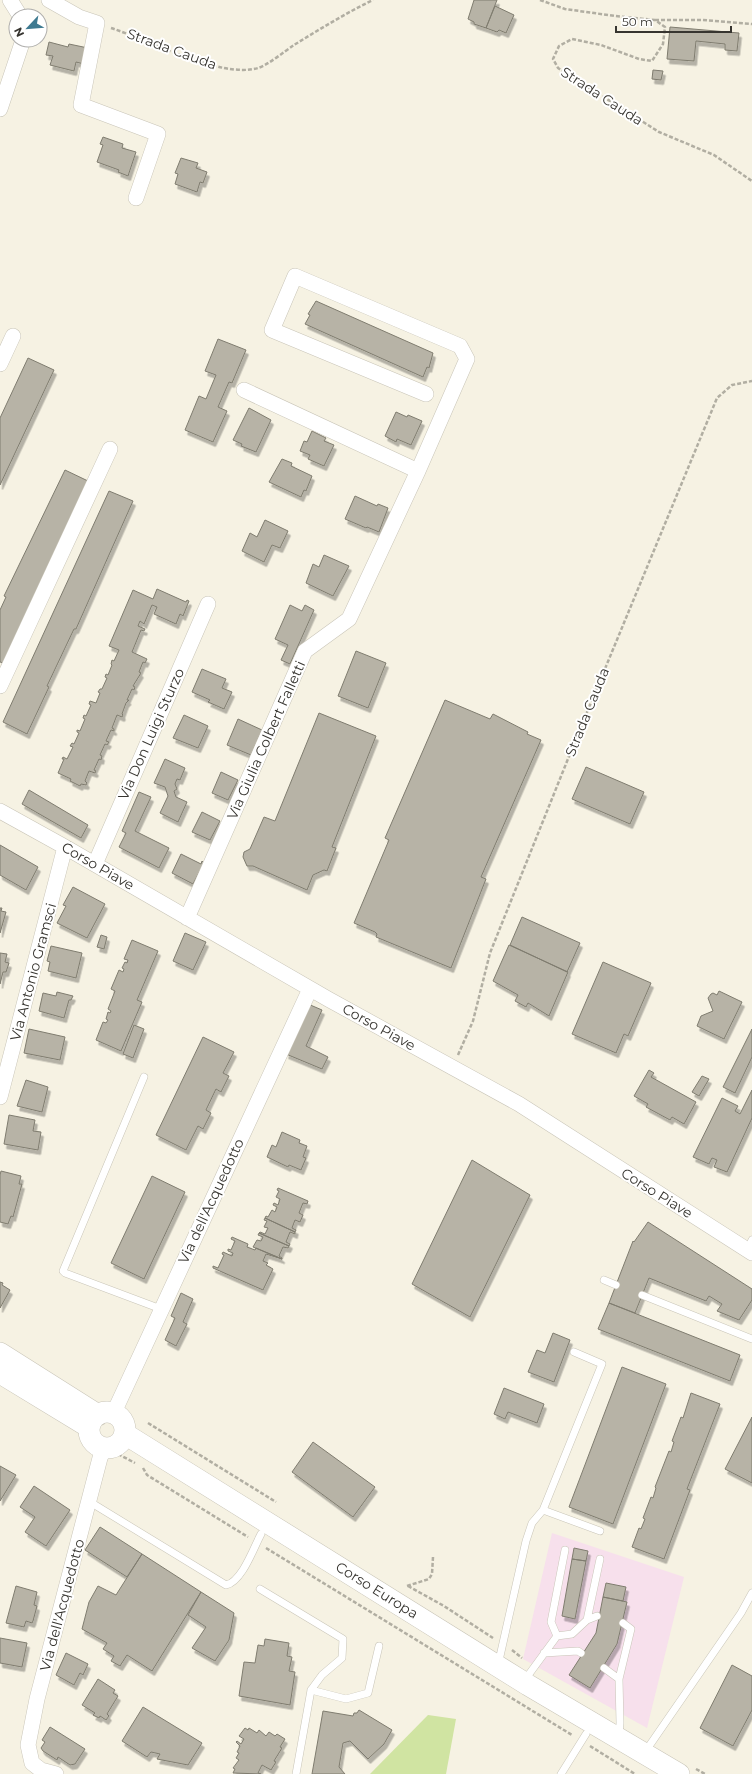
<svg xmlns="http://www.w3.org/2000/svg" width="752" height="1774" viewBox="0 0 752 1774" font-family="Montserrat,sans-serif">
  <style>
    .commercial { fill: #f7e0ec }
    .green { fill: #d0e4a2 }
    .building { fill: #b7b3a6; stroke: #7f7c6f; filter: url(#shadow) }
    .lines { fill: none; stroke-linecap: round; stroke-linejoin: round }
    .lane-casing { stroke: #c9c5b8; stroke-width: 8 }
    .street-casing { stroke: #c9c5b8; stroke-width: 16 }
    .secondary-casing { stroke: #c9c5b8; stroke-width: 22 }
    .path { stroke: #b1aea2; stroke-width: 2.5; stroke-dasharray: 4 2; stroke-linecap: butt }
    .lane { stroke: #fff; stroke-width: 7 }
    .street { stroke: #fff; stroke-width: 15 }
    .secondary { stroke: #fff; stroke-width: 21 }
    .labels { text-anchor: middle; dominant-baseline: central; stroke-width: 4; stroke-linejoin: round; paint-order: stroke }
    .street-label { font-size: 14px; fill: #373530; stroke: #fff }
  </style>
  <defs>
    <filter id="shadow"><feDropShadow dx="2.5" dy="4.5" stdDeviation="0" flood-color="#0004"/></filter>
  </defs>
  <rect width="100%" height="100%" fill="#f6f2e3"/>
  <path class="commercial" d="M552,1533L684,1577L647,1728L523,1659Z"/>
  <path class="green" d="M428,1715L456,1719L446,1774H370Z"/>
  <path class="building" d="M474,0H497L486,28L474,24V22L468,19Z
    M495,6L514,15L506,33L499,30L497,32L486,28Z
    M670,27L739,33L737,51L725,50V44L696,41L694,61L667,59Z
    M49,42L68,47L69,44L88,48L84,64L76,62L74,71L50,65L53,56L46,55Z
    M653,70L663,71L661,80L652,79Z
    M103,137L123,144L122,148L136,152L128,176L118,172L119,170L97,162L103,145L100,144Z
    M181,158L198,163L196,168L207,172L203,183L200,182L197,192L175,184L178,174L175,173Z
    M316,301L433,353L429,368L427,367L423,377L305,324L310,315L308,314Z
    M218,339L246,350L232,383L229,382L218,407L227,411L213,442L185,430L199,396L206,399L216,375L205,371Z
    M28,358L54,370L0,485V418Z
    M249,408L271,420L256,452L241,446L242,444L233,440Z
    M396,412L407,417L408,415L422,421L411,445L397,439L396,442L385,436Z
    M312,431L326,438L324,441L334,445L324,466L308,459L310,455L300,451L304,441L307,442Z
    M282,459L292,463L291,466L312,476L306,491L304,490L301,497L269,482Z
    M65,470L88,481L4,663L0,662V610L6,597L4,596Z
    M109,491L133,501L76,629H74L47,686L49,687L27,734L3,722Z
    M355,496L377,506L378,504L388,508L379,532L367,527L366,528L345,519Z
    M265,520L288,531L280,548L272,545L264,562L242,551L250,533L257,537Z
    M324,555L349,566L333,596L306,583L313,564L319,567Z
    M157,589L186,602L187,600L189,601L183,616L180,614L176,624L154,614L157,607L152,605L144,624L140,621L138,626L145,629L144,631L141,630L132,652L147,659L145,663L143,662L139,672L141,673L133,686L135,687L134,690L132,689L127,700H129L126,703L122,714L123,715L122,717L117,715L112,728L114,729V731L111,730L106,741L109,742L107,745L105,744L100,755L102,756L101,760L99,759L94,770L96,771L95,773L89,771L85,781L87,783L86,785L81,784L80,786L70,781L71,779L58,773L64,759H62L63,757L67,759L73,747L70,746L72,743L74,744L79,733L77,732V730L80,731L85,719L83,718L84,715L86,716L91,705L89,704L90,701L96,703L100,693L98,692L100,689H102L107,678L105,677L106,674L108,675L112,665L111,664L112,660L114,661L119,650L109,646L133,590L153,599Z
    M290,605L302,611L305,605L314,610L290,664L281,660L288,645L275,639Z
    M356,651L386,663L368,708L338,696Z
    M202,669L226,679L222,688L232,692L224,709L208,702L210,700L192,692Z
    M445,700L490,719L493,714L528,732L527,734L541,740L481,877L486,879L451,968L376,937L377,934L375,932L354,923L389,840L385,838Z
    M319,713L376,736L332,847L336,848L327,871L324,870L313,875L307,890L253,866H247L243,857L244,852L250,849L264,817L275,821Z
    M184,715L208,726L198,748L173,738Z
    M238,719L262,730L251,755L227,745Z
    M165,759L185,768L180,780L177,779L175,784L177,789L174,791L176,797L187,802L178,822L160,813L168,796L165,787L154,783Z
    M586,767L644,792L630,824L572,799Z
    M221,772L238,780L228,800L212,793Z
    M29,790L88,825L81,838L22,804Z
    M139,792L151,797L135,831L169,848L159,868L119,847L126,833L122,831Z
    M202,812L220,821L210,840L192,832Z
    M0,845L38,867L26,890L0,875Z
    M181,854L201,864L202,861L204,863L193,884L172,873Z
    M73,887L105,904L87,938L57,923L66,906L63,905Z
    M0,908H2L1,911L6,912L0,933Z
    M522,917L580,943L567,972L510,945Z
    M185,933L206,942L193,970L173,961Z
    M101,935L107,937L104,949L97,947Z
    M132,940L158,951L137,1000L142,1002L121,1051L96,1040L103,1022L106,1023L108,1020L106,1019L108,1012L110,1013L111,1011L108,1009L115,991L111,989L119,970L123,972L124,969L122,968L125,962L127,963L128,960L124,959Z
    M509,945L568,972L549,1016L528,1003L526,1007L515,1001L518,995L493,981Z
    M51,946L82,953L76,978L48,971L50,962L47,961Z
    M0,953L7,954L5,962L9,963L6,972H3L0,984Z
    M603,962L651,983L628,1036L624,1034L616,1053L572,1034Z
    M719,991L742,1002L724,1039L697,1026L701,1016L713,1011L708,998L711,994L713,993L717,995Z
    M57,992L73,996L71,1000H69L64,1018L39,1011L43,993L56,996Z
    M308,1004L322,1010L306,1046L328,1057L322,1069L286,1054Z
    M134,1025L144,1029L133,1058L123,1054Z
    M29,1029L65,1037L60,1060L24,1053Z
    M752,1029V1057L735,1093L723,1087Z
    M203,1037L234,1052L223,1073L229,1076L221,1092L216,1089L206,1110L211,1113L203,1129L198,1126L186,1150L156,1135Z
    M649,1070L654,1073L651,1077L696,1102L684,1124L672,1117L670,1120L646,1107L648,1104L634,1096Z
    M702,1076L709,1079L699,1096L692,1092Z
    M26,1080L48,1087L42,1112L17,1106Z
    M752,1090V1118L727,1172L714,1167L717,1160L712,1158L709,1164L693,1157L722,1098L738,1106L735,1111L740,1114Z
    M9,1115L35,1120L33,1131L41,1132L38,1150L4,1144Z
    M282,1132L300,1140L299,1143L307,1146L303,1157L306,1158L301,1170L289,1165L288,1167L267,1157L272,1145L276,1147Z
    M472,1160L530,1195L470,1317L412,1284Z
    M1,1171L21,1176L19,1184H22L13,1217L11,1216L8,1224L0,1222V1175Z
    M152,1176L185,1192L144,1279L111,1263Z
    M278,1188L308,1201L307,1204L303,1203L299,1213L303,1215L300,1222L295,1220L292,1228L296,1230L295,1232L265,1218L266,1216L268,1217L272,1210L275,1212L277,1207L273,1205L274,1203L278,1205L280,1199L276,1197L279,1191L277,1190Z
    M265,1218L295,1232V1234L290,1232L286,1242L290,1244L289,1246L259,1233L260,1232L265,1234L268,1228L264,1227L267,1221L264,1220Z
    M648,1222L752,1289V1300L739,1320L717,1311L722,1304L709,1296L706,1301L649,1278L635,1313L609,1303L633,1241L634,1242Z
    M259,1233L289,1246L288,1248L283,1247L279,1256L282,1258V1259L253,1247L257,1240L261,1241L263,1237L258,1235Z
    M232,1237L248,1244L247,1247L255,1250L256,1248L282,1259L266,1254L263,1261L268,1263L266,1265L273,1269L263,1290L213,1268V1266L218,1268L224,1255L222,1254L223,1252L232,1256L233,1253L228,1251V1249L231,1250L235,1241L231,1239Z
    M0,1282L3,1283L2,1285L10,1290L0,1308Z
    M181,1293L193,1299L183,1322L187,1324L176,1346L165,1340L175,1318L171,1316Z
    M609,1303L740,1355L730,1381L598,1329Z
    M553,1333L570,1340L554,1382L528,1372L537,1350L545,1353Z
    M622,1367L666,1384L613,1524L569,1507Z
    M504,1388L544,1404L537,1423L508,1412L505,1419L494,1414Z
    M691,1393L720,1404L687,1489L690,1490L664,1559L632,1547L639,1528L641,1529L645,1519L643,1518L651,1497L653,1498L656,1488L655,1487L669,1451L671,1452L674,1442L672,1441L681,1417L683,1418Z
    M752,1417V1483L725,1469Z
    M313,1442L375,1487L353,1517L292,1472Z
    M0,1466L16,1475L0,1501Z
    M34,1486L70,1510L46,1546L25,1532L35,1517L20,1507Z
    M100,1527L142,1554L127,1577L85,1550Z
    M574,1548L588,1551L586,1561L572,1559Z
    M142,1554L201,1592L152,1671L127,1655L120,1666L111,1661L114,1656L103,1649L107,1643L82,1629L89,1602L98,1586L116,1595Z
    M572,1559L586,1561L575,1619L562,1616Z
    M606,1583L626,1587L623,1601L603,1597Z
    M16,1586L37,1592L34,1605L37,1606L33,1621L32,1623L26,1621L24,1627L6,1623Z
    M201,1592L234,1613L229,1640L215,1661L192,1648L206,1627L188,1615Z
    M603,1597L627,1602L617,1644L590,1688L569,1675L596,1633Z
    M0,1638L27,1643L22,1667L0,1663Z
    M265,1639L289,1643L287,1656L292,1657L289,1671L295,1672L290,1705L239,1696L244,1662L255,1663L258,1645L264,1646Z
    M66,1653L88,1664L83,1675L80,1673L74,1685L56,1675Z
    M732,1665L752,1676V1710L733,1746L700,1728Z
    M98,1679L115,1690L113,1693L118,1696L107,1714L109,1716L106,1720L100,1716L99,1718L93,1715L95,1713L82,1705Z
    M143,1707L202,1743L188,1765L157,1759L160,1754L151,1752L147,1757L122,1741Z
    M359,1710L392,1730L384,1744L368,1759L350,1741L343,1743L339,1767L345,1774H312L323,1711L353,1716L354,1713H357Z
    M50,1727L85,1749L75,1764L70,1765L58,1757L57,1760L43,1751L41,1748L45,1742L42,1740Z
    M245,1728L248,1730L249,1728L257,1733L259,1730L266,1736L269,1732L275,1736L277,1734L285,1739L280,1747L282,1748L274,1761L276,1762L271,1770L262,1765L258,1773L261,1774L233,1773L235,1769L233,1768L239,1760L236,1758L239,1753L237,1752L240,1746L236,1742L237,1741L241,1744L244,1739L239,1736Z"/>
  <g class="lines">
    <defs>
      <path id="lane" d="M144,1077L63,1271L65,1273L161,1309
        M747,1250L752,1240
        M604,1280L616,1285
        M642,1295L752,1339
        M90,1502L226,1585C242,1582 254,1547 261,1534
        M543,1510L600,1531
        M565,1550L551,1622L557,1636L572,1634L587,1620L600,1559
        M260,1589L343,1639L342,1658L322,1675L311,1690
        M587,1620L597,1616
        M544,1653L578,1651L581,1653
        M498,1665L526,1541L532,1523L543,1510L602,1364L574,1352
        M604,1668L619,1679
        M524,1681L557,1636
        M619,1735L620,1723L619,1679L631,1629L623,1623
        M645,1752L741,1613L752,1593
        M296,1774L311,1690L346,1699L368,1693L379,1646
        M561,1774L586,1734"/>
      <path id="street" d="M10,0L20,16
        M49,0L79,17L97,23L81,105L158,134L136,198
        M0,109L23,40
        M0,364L13,336
        M244,390L418,471
        M0,686L110,449
        M0,811L65,847L328,999L519,1104L752,1253
        M95,864L208,604
        M187,918L305,651L349,619L418,471L467,359L460,346L295,276L272,330L426,394
        M0,1097L65,847
        M116,1415V1408L310,989
        M56,1774L41,1770L32,1763L28,1745L37,1699L100,1458L105,1447"/>
      <path id="secondary" d="M0,1353L98,1415
        M0,1373L89,1427
        M89 1430a18 18 0 1 1 36 0a18 18 0 1 1-36 0Z
        M125,1434L528,1685L679,1774"/>
    </defs>
    <use href="#lane" class="lane-casing"/>
    <use href="#street" class="street-casing"/>
    <use href="#secondary" class="secondary-casing"/>
    <path class="path" d="M540,0L565,9L615,16L655,20L665,27L663,44L652,61L639,59L601,45L572,39L559,46L553,59L558,68L659,132L714,155L752,181
      M655,20H703L752,24
      M111,28C148,40 221,79 258,68C268,65 285,51 294,45C320,29 346,13 373,0
      M458,1055L473,1021L490,953L578,734L717,398L732,385L752,381
      M148,1423L276,1502
      M118,1454L135,1463
      M143,1468L147,1475L248,1537
      M266,1548L572,1735
      M407,1586L429,1579L432,1574L433,1557
      M408,1586L444,1606L493,1638
      M512,1650L522,1658
      M590,1746L635,1774
      M696,1769L705,1774"/>
    <use href="#lane" class="lane"/>
    <use href="#street" class="street"/>
    <use href="#secondary" class="secondary"/>
  </g>
  <g class="labels">
    <g class="street-label">
      <text transform="translate(172 49) rotate(20)">Strada Cauda</text>
      <text transform="translate(602 96) rotate(33)">Strada Cauda</text>
      <text transform="translate(587 712) rotate(-68)">Strada Cauda</text>
      <text transform="translate(151 734) rotate(-66)">Via Don Luigi Sturzo</text>
      <text transform="translate(266 740) rotate(-66)">Via Giulia Colbert Falletti</text>
      <text transform="translate(98 866) rotate(30)">Corso Piave</text>
      <text transform="translate(33 972) rotate(-75)">Via Antonio Gramsci</text>
      <text transform="translate(379 1027) rotate(29)">Corso Piave</text>
      <text transform="translate(657 1193) rotate(32)">Corso Piave</text>
      <text transform="translate(211 1201) rotate(-65)">Via dell'Acquedotto</text>
      <text transform="translate(377 1590) rotate(32)">Corso Europa</text>
      <text transform="translate(62 1605) rotate(-75)">Via dell'Acquedotto</text>
    </g>
  </g>
  <g transform="translate(28 28) rotate(244)"><circle r="19" fill="#ffffff" stroke="#afaeac"/>
  <path d="M0-3L7 15L0 10L-7 15Z" fill="#3e7a91"/>
  <text y="-6" font-size="11" font-weight="bold" text-anchor="middle" fill="#373530">N</text>
  </g>
  <path d="M616 26v6h115v-6" fill="none" stroke="#373530" stroke-width="2"/>
  <text x="622" y="26" font-size="12" fill="#373530" stroke="#ffffff" stroke-width="3" paint-order="stroke">50 m</text>
</svg>
